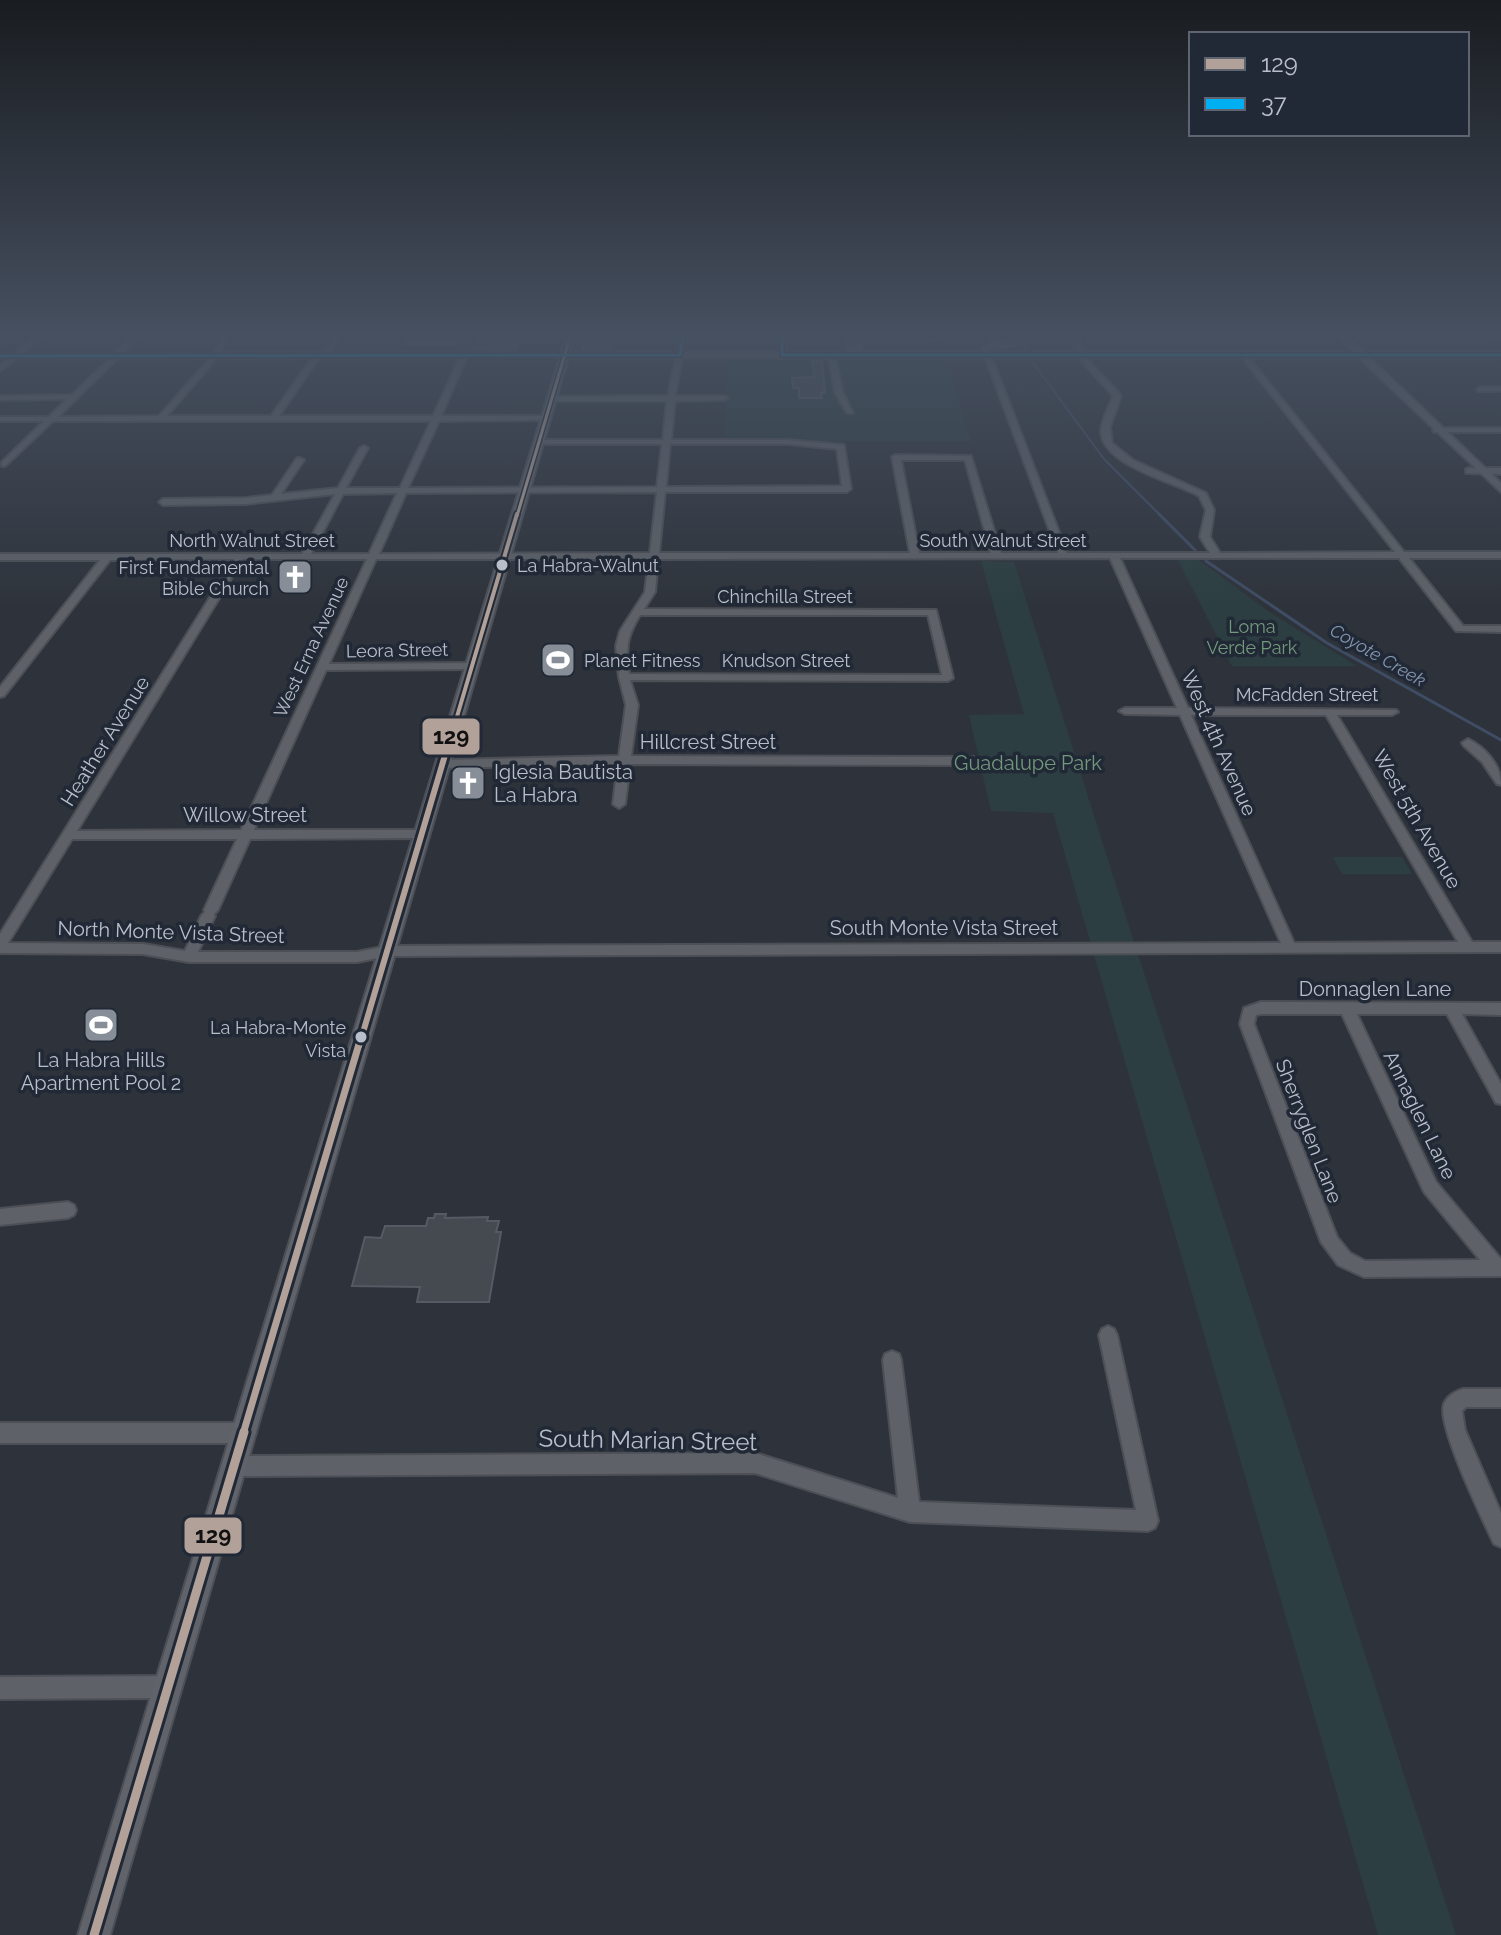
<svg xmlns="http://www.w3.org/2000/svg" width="1501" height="1935" viewBox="0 0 1501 1935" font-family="Raleway,sans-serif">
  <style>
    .green { fill: #2c3e41 }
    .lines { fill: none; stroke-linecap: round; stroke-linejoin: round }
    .stream-far1 { stroke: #3e4c64; stroke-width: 2 }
    .stream { stroke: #3e4c64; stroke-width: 3 }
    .building { fill: #454950; stroke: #565a62; stroke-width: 2 }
    .minor-casing { stroke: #4c4f55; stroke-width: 4 }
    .major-casing { stroke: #4c4f57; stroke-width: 4 }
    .minor { fill: #5e6268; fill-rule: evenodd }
    .major { fill: #60646a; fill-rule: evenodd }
    .bus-1-far4-casing { stroke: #212936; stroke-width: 6 }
    .bus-1-far3-casing { stroke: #212936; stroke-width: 8 }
    .bus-1-far2-casing { stroke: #212936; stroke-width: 12 }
    .bus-1-far1-casing { stroke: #212936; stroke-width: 13 }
    .bus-1-casing { stroke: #212936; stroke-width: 15 }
    .bus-2-casing { stroke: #212936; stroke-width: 6 }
    .bus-1-far4 { stroke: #b2a199; stroke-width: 3 }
    .bus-1-far3 { stroke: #b2a199; stroke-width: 4 }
    .bus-1-far2 { stroke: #b2a199; stroke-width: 6 }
    .bus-1-far1 { stroke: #b2a199; stroke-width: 7 }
    .bus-1 { stroke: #b2a199; stroke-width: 9 }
    .bus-2 { stroke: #00aff2; stroke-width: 3 }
    .bus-dot { fill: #b9bfca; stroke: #212936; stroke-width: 3 }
    .labels { text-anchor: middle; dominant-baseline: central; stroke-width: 7; stroke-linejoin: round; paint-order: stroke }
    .far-street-label { font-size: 18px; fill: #b9bfca; stroke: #212936 }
    .bus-label { font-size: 18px; fill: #b9bfca; stroke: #212936; text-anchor: start }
    .far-poi-label { font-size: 18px; fill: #b9bfca; stroke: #212936; text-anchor: end }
    .far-park-label { font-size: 18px; fill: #73997c; stroke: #212936 }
    .far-water-label { font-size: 18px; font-style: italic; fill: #8495af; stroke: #212936 }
    .street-label { font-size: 20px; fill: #b9bfca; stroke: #212936 }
    .park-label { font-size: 20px; fill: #73997c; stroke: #212936 }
    .poi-label { font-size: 20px; fill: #b9bfca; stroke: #212936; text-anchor: start }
    .near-street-label { font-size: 24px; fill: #b9bfca; stroke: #212936 }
    .line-badge { stroke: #212936; stroke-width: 3 }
    .pale-badge-label { font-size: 22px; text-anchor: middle; font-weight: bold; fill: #111 }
  </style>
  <rect width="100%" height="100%" fill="#2e333b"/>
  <path class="green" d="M786,337H843L847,349L842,351H790L787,348Z
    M728,358H945L971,441H724Z
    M1176,556H1193L1271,613L1357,666H1232Z
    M981,561L1014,562L1132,936L1456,1935H1378L1053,813L991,811L969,715L1024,714Z
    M1333,857H1402L1412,874H1342Z"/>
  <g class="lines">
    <path class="stream-far1" d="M1025,350L1026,337
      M1031,360L1104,459L1161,516"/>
    <path class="stream" d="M1159,514L1195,550
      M1206,561L1327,643L1501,740"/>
  </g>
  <path class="building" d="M478,337L492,339H519L515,350L472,349Z
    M585,337H613L610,349H582Z
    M812,361H822L825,393H821L822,398H799V388H793L792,378L814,377Z
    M435,1214H446L445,1218L488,1217L487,1221H499L496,1232H501L489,1302H417L420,1287L352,1286L365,1237L381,1238L385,1226H426L428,1218H434Z"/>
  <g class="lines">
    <defs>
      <path id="minor" d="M34,337H41L22,354H114L131,337H138L122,354H213L223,337H229L220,353H324L334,337H340L331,353L567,354L565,357H467L441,416H546L550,418L546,420L439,421L408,488L657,487L662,444H539L535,442L539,440H663L667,401H551L547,399L551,397L668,396L680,337H686L675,396H724L728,398L724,400L675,401L671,440H788L844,445L851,489L847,492H665L659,553H910L892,457L896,455L971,456L1001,553H1058L982,349L991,343L989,337H995L998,342L1019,344C1011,349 999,345 989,350L1067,553H1210L1200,537L1206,510L1199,496C1175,482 1103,466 1101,432C1101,421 1109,407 1113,396L1081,361L1074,345V337H1080C1082,363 1107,376 1121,396L1110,427L1112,443L1133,460L1206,493L1214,510L1210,537L1220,553L1395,552L1240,355L1246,354L1404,552H1501V558H1409L1463,626H1501V632L1456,631L1399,558H1120L1188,708L1396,710L1398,712L1392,715H1337L1472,942H1501V952L388,956L357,962H189L143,954L0,953V934L234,559L110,560L4,696L0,697V687L100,560H0V554H302L335,494L246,504L163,505L159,502L163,499L246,498L272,495L297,458H300L304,460L281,494L338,488L360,448L364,446L368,448L346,488H400L431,421H53L5,466H2V462L44,421H0V417H49L67,399L0,400V396L72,395L110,358H17L0,371V365L9,358H0V354H14ZM460,357L433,416H279L319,358ZM118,358H210L159,416L58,417ZM217,358H312L271,416H167ZM670,444H788L837,449L842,486L666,487ZM901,460H965L991,553H919ZM657,492L650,553L379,554L406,493ZM397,493L369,554H311L343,494ZM1110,558L1177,708H1125L1119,711L1125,714L1180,715L1281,943L388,946L357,952H198L215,916L214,914L218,910L250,839L423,838L429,834L423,830H254L326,670L473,669L478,666L473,663L329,664L376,559H649L645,592L620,631L616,646L619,677L626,705L619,756L444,760L438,764L444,768L618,764L613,804L619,808L625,804L630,764L973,765L979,761L973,757L631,756L638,705L630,680L948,681L953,678L936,610L644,609L655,592L658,559ZM243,559H367L241,830L77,831ZM640,615H928L942,675L629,674C626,647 626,638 640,615ZM1191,715H1326L1458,942L1294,943ZM72,839H237L204,910L205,912L201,916L185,951L143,944L8,943Z
        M779,337H785L786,355L782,357L778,355Z
        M844,337H850L855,350L857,344L855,337H861L863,344L859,356H855L848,351Z
        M931,337H937L938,340L928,341Z
        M1495,337H1501V341L1496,338Z
        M407,341H452L455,343L452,345L405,344Z
        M829,358L836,360L843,393L853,413H847L835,393Z
        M1481,387H1501V391H1478L1477,389Z
        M1437,428H1501V432H1434L1433,430Z
        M1469,468H1501V474L1466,473V469Z
        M1468,739C1486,748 1501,765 1501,785L1497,784L1482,762L1464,746L1462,743Z
        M1261,1002L1501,1003V1015L1462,1014L1501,1084V1104L1496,1103L1447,1014H1357L1436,1182L1501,1259V1276L1364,1277L1338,1265L1321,1242L1240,1024L1244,1008ZM1261,1014H1342L1424,1192L1480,1260L1365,1261L1350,1253L1337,1237L1254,1024L1256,1015Z
        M68,1202L74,1205L76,1210L74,1215L68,1218L0,1225V1209Z
        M1108,1326L1114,1329L1117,1335L1158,1521L1155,1528L1148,1531L910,1522L755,1473L236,1476L229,1473L226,1466L229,1459L236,1456L755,1453L898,1498L883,1360L885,1354L892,1351L899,1354L901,1360L919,1502L1136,1510L1099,1335L1102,1329Z
        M1463,1389H1501V1407H1466L1462,1411L1465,1430L1501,1513V1547L1494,1544C1483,1520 1436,1424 1444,1404C1447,1396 1456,1391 1463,1389Z
        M0,1423H246L253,1426L256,1433L253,1440L246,1443H0Z
        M170,1676L178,1679L181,1687L178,1695L170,1698L0,1699V1677Z"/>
      <path id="major" d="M566,337H574L570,352H1354L1339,337H1348L1364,352H1501V358H1370L1501,483V492L1359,358H568L110,1935H78Z"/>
    </defs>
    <use href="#minor" class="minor-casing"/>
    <use href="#major" class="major-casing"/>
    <use href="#minor" class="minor"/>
    <use href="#major" class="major"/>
    <defs>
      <path id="bus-1-far4" d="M517,516L570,337"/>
      <path id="bus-1-far3" d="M448,747L517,514"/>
      <path id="bus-1-far2" d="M359,1046L448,745"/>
      <path id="bus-1-far1" d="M243,1434L359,1044"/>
      <path id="bus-1" d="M94,1935L244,1432"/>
      <path id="bus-2" d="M782,337V355H1501
        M0,356L680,355L683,337"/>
    </defs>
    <use href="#bus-1-far4" class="bus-1-far4-casing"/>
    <use href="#bus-1-far3" class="bus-1-far3-casing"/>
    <use href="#bus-1-far2" class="bus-1-far2-casing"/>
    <use href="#bus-1-far1" class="bus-1-far1-casing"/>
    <use href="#bus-1" class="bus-1-casing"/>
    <use href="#bus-2" class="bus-2-casing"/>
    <use href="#bus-1-far4" class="bus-1-far4"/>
    <use href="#bus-1-far3" class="bus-1-far3"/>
    <use href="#bus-1-far2" class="bus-1-far2"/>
    <use href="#bus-1-far1" class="bus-1-far1"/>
    <use href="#bus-1" class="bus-1"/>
    <use href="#bus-2" class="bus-2"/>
  </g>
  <linearGradient id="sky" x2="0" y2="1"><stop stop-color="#191c20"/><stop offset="0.55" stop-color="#465060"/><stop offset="1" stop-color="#465060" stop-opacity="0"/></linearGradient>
  <rect width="1501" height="608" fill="url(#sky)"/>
  <defs>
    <symbol id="church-square" viewBox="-11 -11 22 22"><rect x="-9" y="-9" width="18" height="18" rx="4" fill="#888e98" stroke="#212936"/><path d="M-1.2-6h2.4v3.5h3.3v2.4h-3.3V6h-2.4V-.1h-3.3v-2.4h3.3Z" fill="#fff"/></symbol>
    <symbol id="stadium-square" viewBox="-11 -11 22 22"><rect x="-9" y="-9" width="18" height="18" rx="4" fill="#888e98" stroke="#212936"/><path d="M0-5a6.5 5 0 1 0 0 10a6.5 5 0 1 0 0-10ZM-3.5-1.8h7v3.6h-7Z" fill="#fff"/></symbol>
  </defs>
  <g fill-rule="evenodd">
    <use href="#church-square" x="275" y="557" width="40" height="40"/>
    <use href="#stadium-square" x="538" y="640" width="40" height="40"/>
    <use href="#church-square" x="448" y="763" width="40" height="40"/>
    <use href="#stadium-square" x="81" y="1005" width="40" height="40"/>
  </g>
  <g class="bus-dot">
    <circle cx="502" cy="565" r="7"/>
    <circle cx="361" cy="1037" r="7"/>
  </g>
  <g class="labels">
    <g class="far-street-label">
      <text x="252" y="540">North Walnut Street</text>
      <text x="1003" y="540">South Walnut Street</text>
      <text x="785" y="596">Chinchilla Street</text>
      <text transform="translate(311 647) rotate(-65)">West Erna Avenue</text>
      <text transform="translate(397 650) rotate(-1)">Leora Street</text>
      <text x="786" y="660">Knudson Street</text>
      <text x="1307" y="694">McFadden Street</text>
    </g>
    <g class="bus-label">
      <text x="517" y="565">La Habra-Walnut</text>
      <text x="346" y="1027" text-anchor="end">La Habra-Monte<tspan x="346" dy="23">Vista</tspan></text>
    </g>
    <g class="far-poi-label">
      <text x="269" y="567">First Fundamental<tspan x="269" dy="21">Bible Church</tspan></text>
      <text x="584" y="660" text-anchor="start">Planet Fitness</text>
    </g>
    <g class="far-park-label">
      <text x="1252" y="626">Loma<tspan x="1252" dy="21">Verde Park</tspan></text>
    </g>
    <g class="far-water-label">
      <text transform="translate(1378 655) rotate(30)">Coyote Creek</text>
    </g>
    <g class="street-label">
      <text transform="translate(105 741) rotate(-58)">Heather Avenue</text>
      <text x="708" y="742">Hillcrest Street</text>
      <text transform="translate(1219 743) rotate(66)">West 4th Avenue</text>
      <text x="245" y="815">Willow Street</text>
      <text transform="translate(1417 819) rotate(60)">West 5th Avenue</text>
      <text x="944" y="928">South Monte Vista Street</text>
      <text transform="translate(171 932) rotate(2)">North Monte Vista Street</text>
      <text x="1375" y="989">Donnaglen Lane</text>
      <text transform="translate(1420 1115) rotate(64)">Annaglen Lane</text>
      <text transform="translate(1309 1131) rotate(69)">Sherryglen Lane</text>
    </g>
    <g class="park-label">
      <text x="1028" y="763">Guadalupe Park</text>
    </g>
    <g class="poi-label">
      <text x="494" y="772">Iglesia Bautista<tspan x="494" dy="23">La Habra</tspan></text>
      <text x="101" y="1060" text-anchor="middle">La Habra Hills<tspan x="101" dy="23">Apartment Pool 2</tspan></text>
    </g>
    <g class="near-street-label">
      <text transform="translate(648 1440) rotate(1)">South Marian Street</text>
    </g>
  </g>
  <g class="line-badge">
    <rect x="421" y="717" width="60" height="39" rx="8" fill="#b2a199"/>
    <rect x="183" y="1516" width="60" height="39" rx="8" fill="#b2a199"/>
  </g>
  <g class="pale-badge-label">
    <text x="451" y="744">129</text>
    <text x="213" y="1543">129</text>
  </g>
  <rect x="1189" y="32" width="280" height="104" fill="#212936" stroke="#5e6571" stroke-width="2"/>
  <rect x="1205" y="58" width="40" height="12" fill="#b2a199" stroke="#5e6571" stroke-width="2"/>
  <text x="1261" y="72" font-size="24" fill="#b9bfca">129</text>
  <rect x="1205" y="98" width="40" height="12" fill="#00aff2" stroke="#5e6571" stroke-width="2"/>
  <text x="1261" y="112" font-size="24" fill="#b9bfca">37</text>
</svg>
